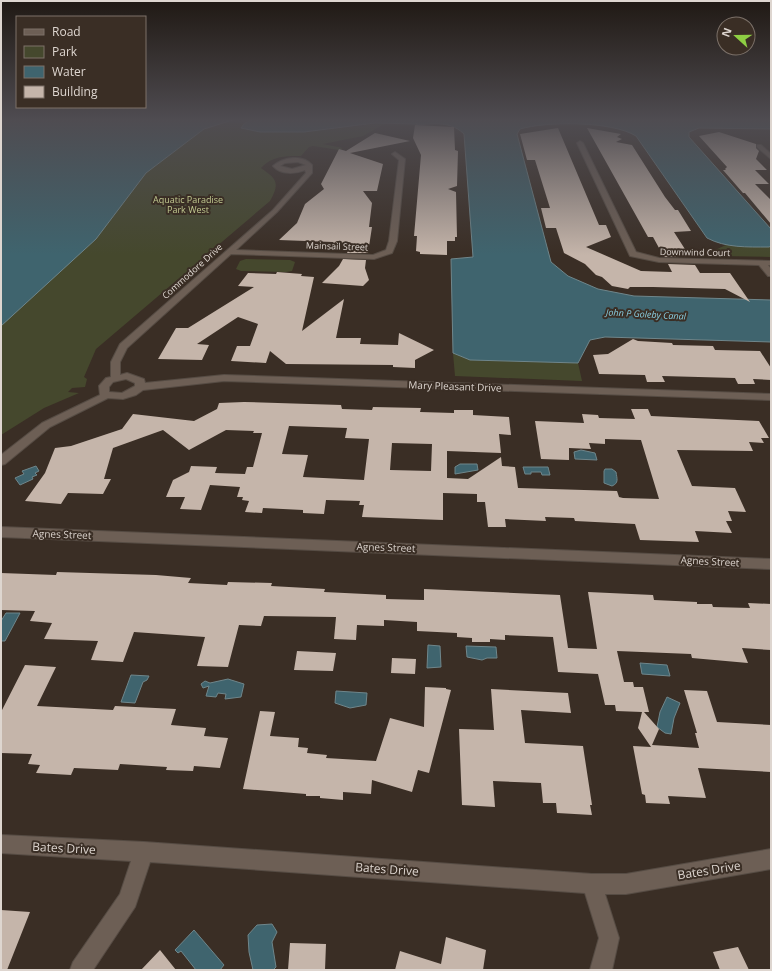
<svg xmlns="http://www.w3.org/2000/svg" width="772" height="971" viewBox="0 0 772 971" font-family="'Open Sans',sans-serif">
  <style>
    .green { fill: #45482d }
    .water { fill: #3f646e; stroke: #6f868b }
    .building { fill: #c5b5aa; fill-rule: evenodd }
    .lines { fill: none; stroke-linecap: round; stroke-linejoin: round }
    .minor-casing { stroke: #564c44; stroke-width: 2 }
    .minor { fill: #6d5f55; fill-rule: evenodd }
    .labels { text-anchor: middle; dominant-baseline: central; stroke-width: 4; stroke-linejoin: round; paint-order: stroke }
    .far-park-label { font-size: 9px; fill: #c1c890; stroke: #3a2e25 }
    .far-street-label { font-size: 9px; fill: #ded6d0; stroke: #3a2e25 }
    .far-water-label { font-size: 9px; font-style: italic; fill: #89cfe2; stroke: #3a2e25 }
    .street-label { font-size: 10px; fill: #ded6d0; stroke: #3a2e25 }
    .near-street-label { font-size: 12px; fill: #ded6d0; stroke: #3a2e25 }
  </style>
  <rect width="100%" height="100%" fill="#3a2e25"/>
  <path class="green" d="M236,119H252L244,124L241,128L260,132H304L386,123L363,136L323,144L343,148L339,150L313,146L309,147L301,156C285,156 272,156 261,168C277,179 280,183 270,201L96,349L84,377L87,379L85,387L72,388L68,392L79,393L44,408L1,435V283L204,129Z
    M726,245L771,246V257L719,256L715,250Z
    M246,259L290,260L295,262L292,271L286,272L241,271L236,269L240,261Z
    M453,353L470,360L578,363L582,381L455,376Z"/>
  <path class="water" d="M1,119H236L204,129L146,173L96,239L1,326Z
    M252,119H771V129L699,128L689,132V137L771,229V246L769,247C747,247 726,248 707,238L636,136C612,121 547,121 520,129L517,134L551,262L568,276L598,289L634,296L771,300V342L605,337L590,340L578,363L470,360L453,353L451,259L473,257L464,134C448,118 426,126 416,124H417L375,123L304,132H260L241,128L244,124Z
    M581,450L595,453L597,460L575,459L574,452Z
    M460,464H477L478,470L455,474V467Z
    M36,466L39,471L35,473L37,475L32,477L33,479L20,485L15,478L24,474L22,471Z
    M523,467H548L550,475H542L541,472H531V474H525Z
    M605,469H612L616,472C617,479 619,483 612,486L604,483V471Z
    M6,613H20L5,641H1V621Z
    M428,645L440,646L441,667L427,668Z
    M466,646L496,647L497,658H487L482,660L467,657Z
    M640,663L667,665L670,676L642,674Z
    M131,675L149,676L147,680L143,682L135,703L121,702Z
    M228,679L244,684L241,697L225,699L226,694L218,693L216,697L206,696L209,686L203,688L201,684L205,681L210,683Z
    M336,691L367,693L366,705L350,708L335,703Z
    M667,697L680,703L674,718L671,734L665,733L657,727L660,712Z
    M272,924L277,932L272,942L276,967L273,970H253L249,952L248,935L257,925Z
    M194,930L224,965L220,970H196L181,951L178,953L175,950Z"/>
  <path class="building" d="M415,125L454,127L455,150L458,151L457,186L448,189L456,192L457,237H455V241H447V255L420,254V252L416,251L417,236H414L421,155L413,138Z
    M558,128L599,225H606L611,237L586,247L641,271L672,272L668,264L695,265L700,273H730L750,302L725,289L653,287H630L628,289L612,286L602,277L596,275L585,264L564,253L556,228H546L541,208H550L535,160H527L520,134Z
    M587,128L621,134L617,137L622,139L616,142L632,145L665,197L675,210H678L691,231L674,232L690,257H664L653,237H648Z
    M719,132L756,144V148L759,151L756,159L767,170H755L769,184H755L771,200V224L745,193H743L723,170H726L725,169L727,167L699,136Z
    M375,133L410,141L350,153L383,164L377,191H363L372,203L369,227H372L368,253H347L351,245L333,244V242L279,240L297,223L305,204L324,189L321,184L339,149L346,151Z
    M343,259L366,260L365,268L369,280L363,286L322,283L339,266Z
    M277,272L302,274L301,276L314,277L302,331L344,299L336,338H361L360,344L398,345L399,333L434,350L415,360V368L393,367V365L286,364L270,351L266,363L231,361L237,346H250L258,324L238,317L197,344L209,345L202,360L158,359L176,328H188L254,287L238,286L248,273L276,274Z
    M633,339L638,341L672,343L673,345L713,346L715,350L760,351L771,368V380L753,379L755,384H738L735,378L662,376L665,382H647L645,375L599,374L593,355L608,354Z
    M244,402L341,405L342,409L372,410L373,407L421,408L420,412L454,413V410H473V415L509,417L511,435L499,434L501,453L447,451V478L468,479L501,457L502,466L515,467L518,488L617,491L619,497L623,498L659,499L641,440L605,439V444L589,443L591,449L569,448V460L541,459L535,421L584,423L582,414L598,415L599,418L635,419L631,409H648L651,416L759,421L769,438H761L764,443L749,442L753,451L677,450L692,486L735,488L746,512L728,511L732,521H726L732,533L695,531L699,542L640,540L635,524L575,521L574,518L545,517L546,521L505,519L506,527H488L485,502H477V494L443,493V520L362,517L364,505H359L360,501L326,500L324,514L303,513V510L263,508L262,513L245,512L249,501L242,500L243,497H237L240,487L210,485L201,510L180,509L185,497H166L173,480L189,472L191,466L217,467L215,473L245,474L247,467H253L262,433H253L254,431L226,430L189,450L163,430L113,448L104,479H111L103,494L68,493L61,504L25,501L45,473L55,448L71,446L122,429L133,414L194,421L217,409L219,403ZM289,426L347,428L345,438L369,439L364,480L303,477L308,455L282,454ZM392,443L432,444L431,471L390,470Z
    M57,572L156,575L191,578L188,583L227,585L228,582L272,583L271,586L325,589L324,592L386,595V599L424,600V589L560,595L568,648L597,649L588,592L653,595L654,600L697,602V604H712L713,607L750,608L748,603L771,604V650L742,648L748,663L692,658L691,654L617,651L624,682H633L634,687H643L649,712H644L659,729L652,745L699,748L695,733H697L684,690L707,691L717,722L771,725V772L698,768L706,798L668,796L670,804L646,803L645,795L642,794L633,746L651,747L638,728L642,712L616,711L615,705H605L598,674L558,672L553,637L505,635V640L490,639V642H472V638L457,637V633L417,631V622L384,620V626L357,625L356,640L334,639L336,617L264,616L261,626L239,625L228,667L197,666L205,637L134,632L123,662L91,660L98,641L44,639L52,623L30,621L35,611L1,610V573L56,575Z
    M297,651L336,653L333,671L294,670Z
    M392,658L416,659L415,674L391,673Z
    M25,665L56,667L37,706L113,710L115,706L176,709L171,725L206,728L204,736L228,738L220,768L194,766L193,771L166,770L167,767L120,764L118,770L74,768L71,775L36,773L40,765L28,764L32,754L1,753V712Z
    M425,687L446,688V689L451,690L429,773L418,770L412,792L372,780L371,794L343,792V800L320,798V796H306V794L243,789L260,711L275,712L270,736L299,738L298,747L308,748L307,753L327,755L326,758L376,761L390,718L424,727Z
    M491,689L568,693L571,713L521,710L525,743L583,746L592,805H590L592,815L557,813L556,803H543L541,783L493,781L495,807L462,805L459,729L494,730Z
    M1,910L30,912L7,970H1Z
    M446,937L486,950L483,970H395L400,951L441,964Z
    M290,943L326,944L325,970H288Z
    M738,947L749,970H720L713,952Z
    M160,950L176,970H141Z"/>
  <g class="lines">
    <defs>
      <path id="minor" d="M580,141L583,143L636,252L659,258L771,261V265H768L771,269V276H768L759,265L659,262L630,256L577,143Z
        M757,145H761L771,154V159L757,147Z
        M395,152L405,159L397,241L392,253L374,259L231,254L127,348L120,362V375L127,373L144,379L145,383L224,375L771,394V400L224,381L143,390L136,395L123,399L108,398L50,427L5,464L1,465V455L42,423L100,395L99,386L106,378L111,377V362L120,344L273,210L306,173L305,170C295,174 281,175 273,166C283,157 303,154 312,165V173L277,212L236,250L373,255L386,250L389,241L399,160L392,154ZM298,162L306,165L292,169L280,166L285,163ZM126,379L135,383V386L122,393L109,392V387L113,382Z
        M1,527L771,559V569L1,537Z
        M1,835L144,842L592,874H626L771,849V869L626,894H605L619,938L612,970H590L599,938L585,893L150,862L135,907L93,970H70L73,962L120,894L131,861L1,853Z"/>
    </defs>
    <use href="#minor" class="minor-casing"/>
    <use href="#minor" class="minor"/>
  </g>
  <linearGradient id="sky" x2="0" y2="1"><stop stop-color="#201914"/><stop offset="0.47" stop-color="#4f4c51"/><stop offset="1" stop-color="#4f4c51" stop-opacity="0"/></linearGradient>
  <rect width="772" height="255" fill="url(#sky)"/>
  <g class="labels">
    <g class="far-park-label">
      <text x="188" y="199">Aquatic Paradise<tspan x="188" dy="10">Park West</tspan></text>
    </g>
    <g class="far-street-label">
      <text transform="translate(337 246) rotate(2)">Mainsail Street</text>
      <text transform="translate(695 252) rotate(1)">Downwind Court</text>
      <text transform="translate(192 271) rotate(-42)">Commodore Drive</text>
    </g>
    <g class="far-water-label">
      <text transform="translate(646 314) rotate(3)">John P Goleby Canal</text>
    </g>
    <g class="street-label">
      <text transform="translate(455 386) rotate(2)">Mary Pleasant Drive</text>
      <text transform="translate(62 534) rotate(2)">Agnes Street</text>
      <text transform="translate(386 547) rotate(2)">Agnes Street</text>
      <text transform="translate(710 561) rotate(3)">Agnes Street</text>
    </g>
    <g class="near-street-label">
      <text transform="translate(64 848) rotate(3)">Bates Drive</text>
      <text transform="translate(387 869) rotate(4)">Bates Drive</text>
      <text transform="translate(709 870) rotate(-9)">Bates Drive</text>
    </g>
  </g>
  <rect width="772" height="971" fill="none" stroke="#ded6d0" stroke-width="4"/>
  <rect x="16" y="16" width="130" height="92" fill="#3a2e25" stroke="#7c7169"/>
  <rect x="24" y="29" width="20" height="6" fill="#6d5f55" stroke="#7c7169"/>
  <text x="52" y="36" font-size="12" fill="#ded6d0">Road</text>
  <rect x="24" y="46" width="20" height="12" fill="#45482d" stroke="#7c7169"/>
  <text x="52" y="56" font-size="12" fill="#ded6d0">Park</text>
  <rect x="24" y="66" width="20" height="12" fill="#3f646e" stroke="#7c7169"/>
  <text x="52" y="76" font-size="12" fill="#ded6d0">Water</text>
  <rect x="24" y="86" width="20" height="12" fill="#c5b5aa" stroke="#7c7169"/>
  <text x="52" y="96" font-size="12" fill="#ded6d0">Building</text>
  <g transform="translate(736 36) rotate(291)"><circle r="19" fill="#3a2e25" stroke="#7c7169"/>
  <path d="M0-3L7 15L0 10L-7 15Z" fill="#8ece43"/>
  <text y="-6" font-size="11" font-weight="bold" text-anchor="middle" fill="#ded6d0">N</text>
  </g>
</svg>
